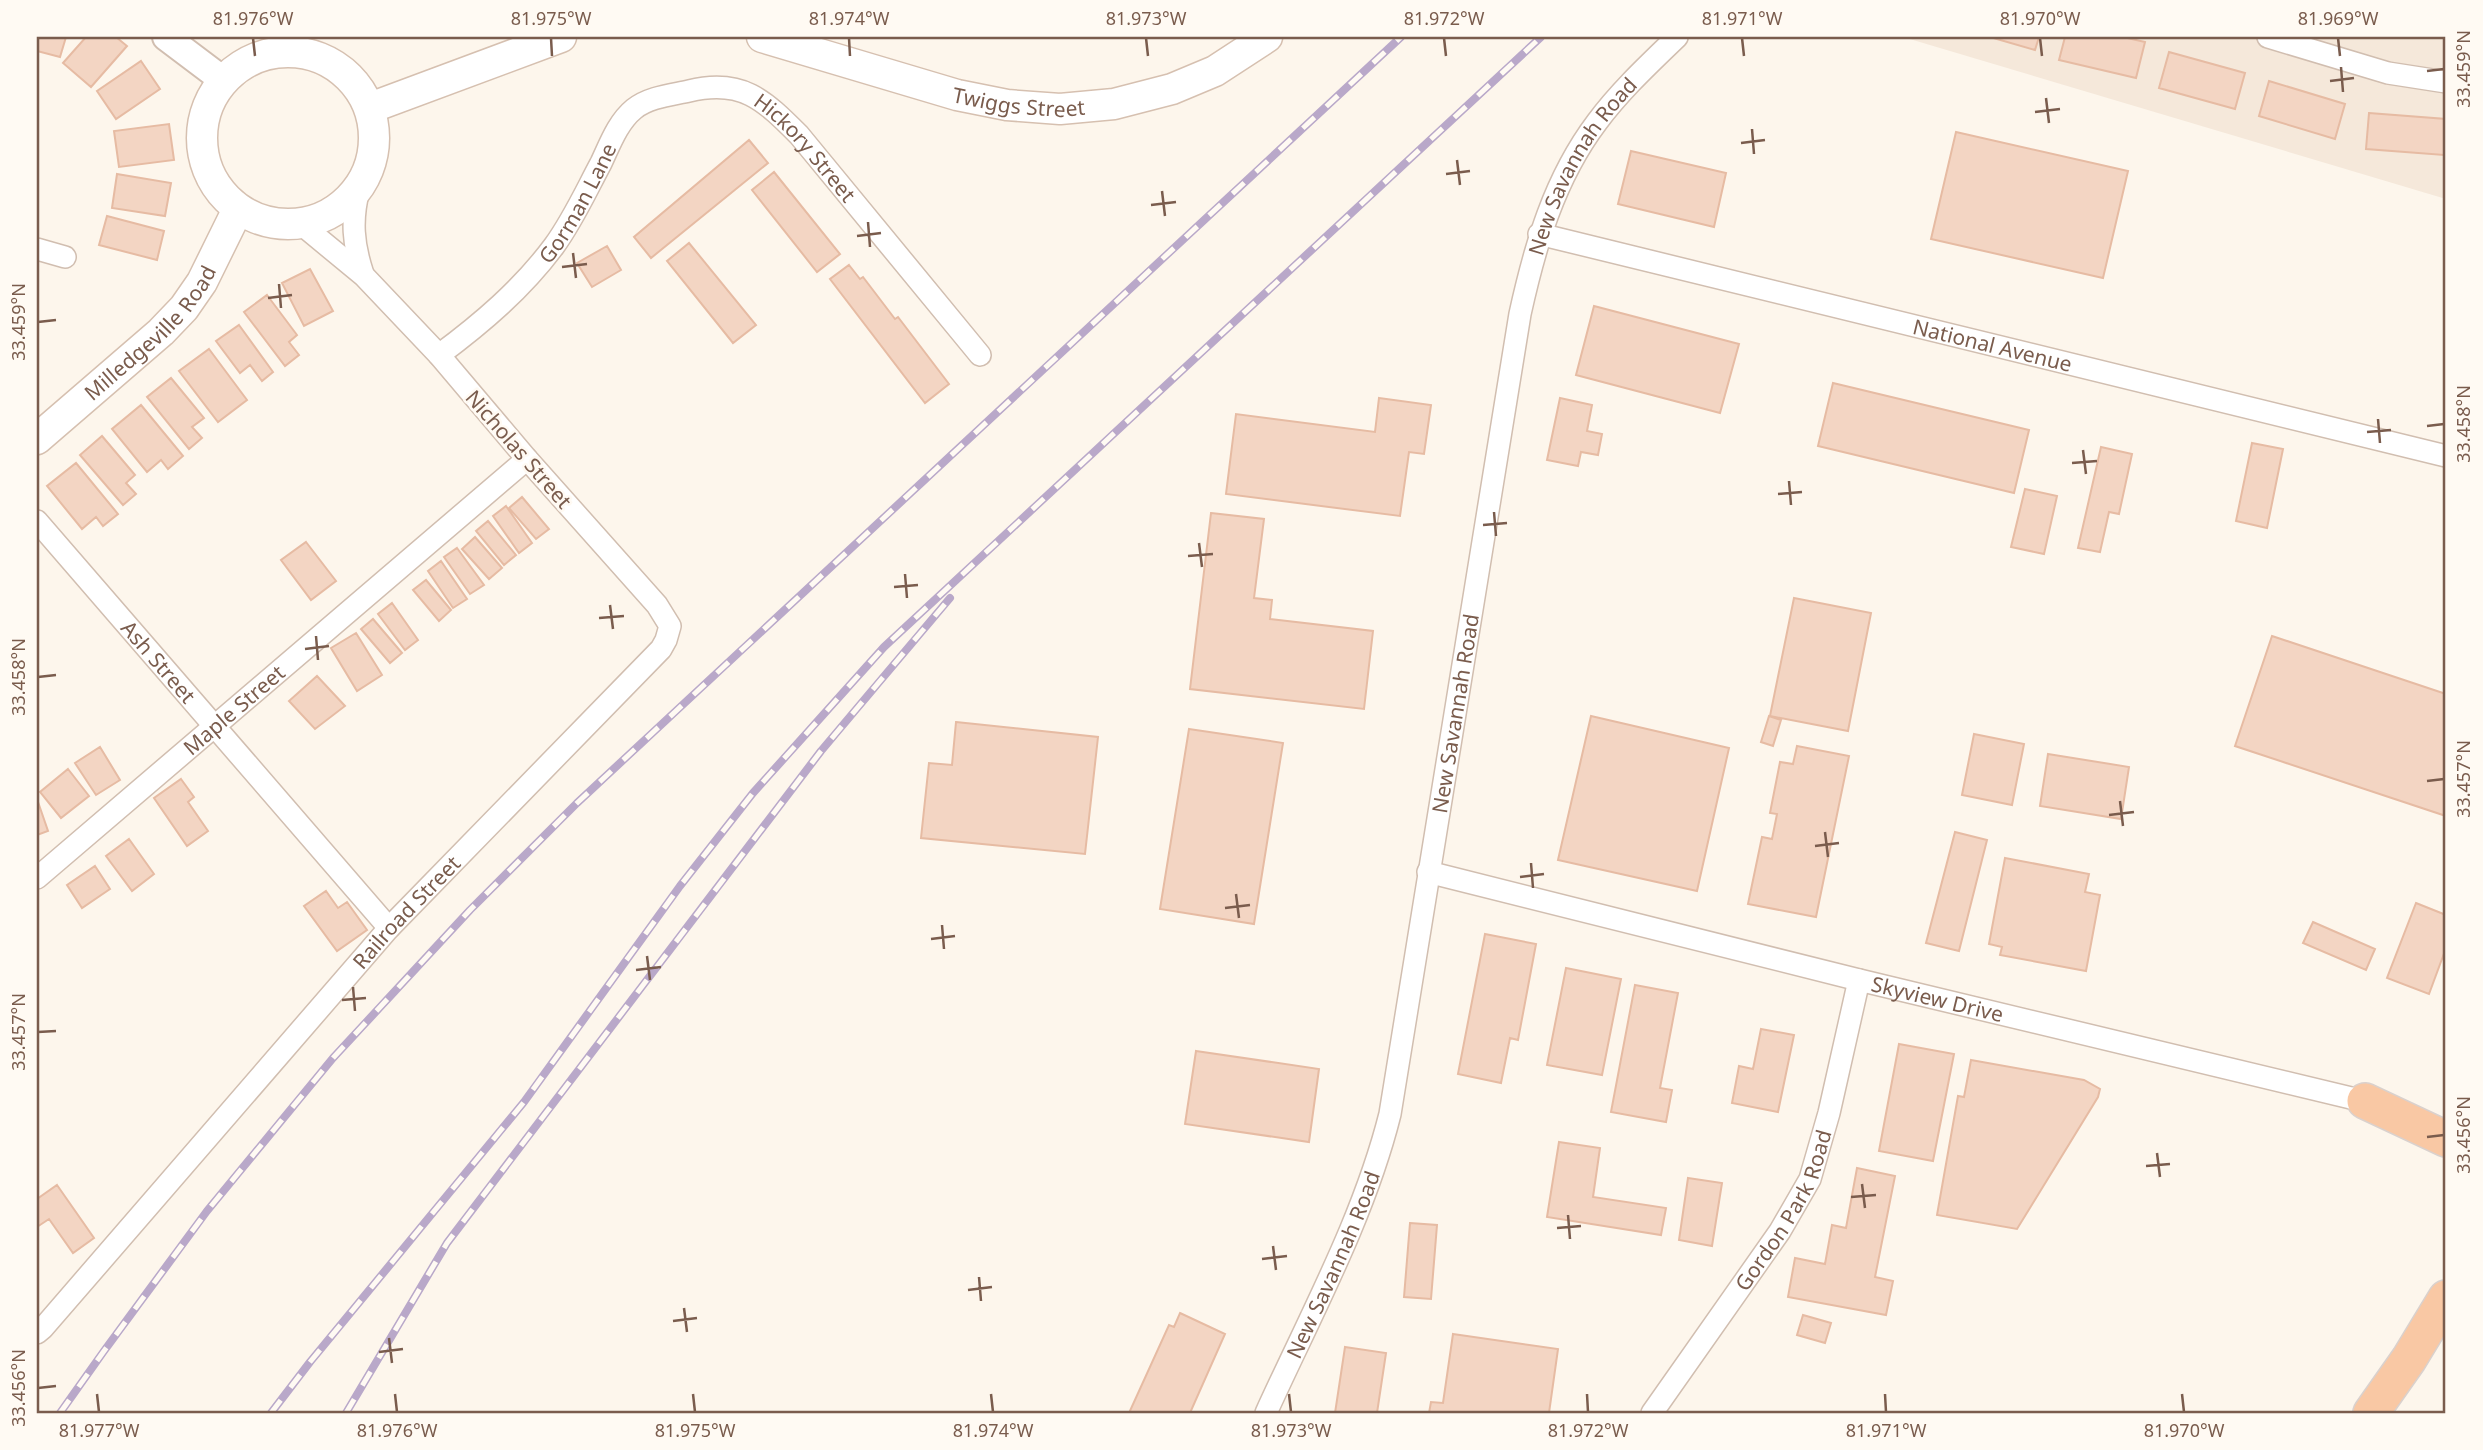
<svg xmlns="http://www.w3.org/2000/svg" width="2483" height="1450" viewBox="0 0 2483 1450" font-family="'Noto Sans',sans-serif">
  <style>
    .residential { fill: #f5e8da }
    .building { fill: #f3d5c3; stroke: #e6bba3; stroke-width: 2 }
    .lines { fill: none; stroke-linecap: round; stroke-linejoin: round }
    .minor-casing { stroke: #d1beb0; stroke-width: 24 }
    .tertiary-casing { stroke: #d1beb0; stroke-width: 30 }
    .secondary-casing { stroke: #d6c0b0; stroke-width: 33 }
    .trunk-casing { stroke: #dad1cd; stroke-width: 38 }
    .minor { stroke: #fff; stroke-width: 21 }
    .tertiary { stroke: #fff; stroke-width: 26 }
    .secondary { stroke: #fff; stroke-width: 30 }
    .trunk { stroke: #f9c8a4; stroke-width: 35 }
    .rail-casing { stroke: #b9a8c9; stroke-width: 8 }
    .rail { stroke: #fffaf3; stroke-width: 5; stroke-dasharray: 16; stroke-linecap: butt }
    .ticks { fill: none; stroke: #7a5c4d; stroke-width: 2.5 }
    .labels { text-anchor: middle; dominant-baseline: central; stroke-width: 5; stroke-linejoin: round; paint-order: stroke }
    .street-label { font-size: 21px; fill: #7a5c4d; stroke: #fffaf3 }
    .neatline { fill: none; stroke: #7a5c4d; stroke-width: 2.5 }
    .ticks-label { font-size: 18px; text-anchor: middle; fill: #7a5c4d }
  </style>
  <rect width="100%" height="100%" fill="#fdf6ec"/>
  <path class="residential" d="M1903,37H2446V199Z"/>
  <path class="building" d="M37,37H66L60,57L37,51Z
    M86,37H116L127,46L91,87L63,63Z
    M1990,37H2039L2035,50Z
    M2065,37H2123L2145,42L2136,78L2059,60Z
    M2169,52L2245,73L2235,109L2159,88Z
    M141,61L160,89L116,119L97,91Z
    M2269,81L2345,104L2335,139L2259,116Z
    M2369,113L2446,119L2444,155L2366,149Z
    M169,124L174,160L119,167L114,131Z
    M1956,132L2128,171L2103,278L1931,239Z
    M749,140L768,163L651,258L634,237Z
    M1631,151L1726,173L1714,227L1618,204Z
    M774,172L840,254L817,272L752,190Z
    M117,174L171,183L165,216L112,208Z
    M107,216L164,231L157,260L99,245Z
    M689,243L756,325L733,343L667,261Z
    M607,246L621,270L592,287L577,263Z
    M849,265L860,279L863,277L895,319L898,317L949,384L925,403L830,279Z
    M310,269L333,311L304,326L282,283Z
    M267,295L297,335L289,342L299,355L285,366L244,312Z
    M1594,306L1739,344L1720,413L1576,375Z
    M239,325L273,372L262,381L250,365L240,373L216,341Z
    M209,349L247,400L218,422L179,371Z
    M171,378L204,418L192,427L202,438L189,449L147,397Z
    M1833,383L2029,430L2014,493L1818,446Z
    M1379,398L1431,405L1424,454L1409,452L1400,516L1226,494L1236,414L1375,432Z
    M1560,398L1592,405L1587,431L1602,434L1598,455L1581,452L1578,466L1547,460Z
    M141,405L183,456L168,469L161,460L147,472L112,429Z
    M102,436L135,475L126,483L136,494L123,505L80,455Z
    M2252,443L2283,449L2267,528L2236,521Z
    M2101,447L2132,454L2119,514L2109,512L2100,552L2078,548Z
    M76,463L118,514L103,526L96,517L82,529L47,486Z
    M2025,489L2057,496L2044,554L2011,547Z
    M522,497L549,529L536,539L509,508Z
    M506,506L532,543L519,553L493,516Z
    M1211,513L1264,519L1254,598L1272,600L1270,619L1373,631L1364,709L1190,689Z
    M488,521L516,555L504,565L476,531Z
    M475,537L502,568L489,579L462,549Z
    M306,542L336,581L311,600L281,560Z
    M457,548L484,585L470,594L444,557Z
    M441,561L467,599L453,608L428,571Z
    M426,580L451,610L439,621L413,590Z
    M1794,598L1871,613L1848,731L1770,716Z
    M392,603L418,640L405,650L378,614Z
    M373,619L402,653L390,663L361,629Z
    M356,633L382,675L357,691L331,648Z
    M2272,636L2446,694V816L2235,746Z
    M317,676L345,706L315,729L289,701Z
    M1591,716L1729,748L1697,891L1558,860Z
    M1769,716L1781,720L1773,746L1761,742Z
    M956,722L1098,737L1085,854L921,838L929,763L952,765Z
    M1189,729L1283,743L1254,924L1160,909Z
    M1974,734L2024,744L2012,805L1962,795Z
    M1797,746L1849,756L1816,917L1748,904L1762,837L1772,839L1777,814L1770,813L1780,762L1793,764Z
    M100,747L120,780L96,795L75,763Z
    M2048,754L2129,767L2121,819L2040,806Z
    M68,769L89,796L61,818L40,792Z
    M181,779L194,797L188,802L208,831L187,846L154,798Z
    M37,799L48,831L37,835Z
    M1955,832L1987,840L1959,951L1926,943Z
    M129,839L154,874L132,891L106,856Z
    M2005,858L2089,874L2085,892L2100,895L2086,971L2000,955L2002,947L1989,944Z
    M95,866L110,889L82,908L67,885Z
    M326,891L338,908L347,902L367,930L337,951L304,906Z
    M2416,903L2446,915V948L2429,994L2387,978Z
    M2313,922L2375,949L2366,970L2303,943Z
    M1485,934L1536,944L1518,1040L1510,1038L1501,1083L1458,1074Z
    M1566,968L1621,979L1602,1075L1547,1065Z
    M1635,985L1678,993L1660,1088L1672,1090L1666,1122L1611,1112Z
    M1761,1029L1794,1035L1778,1112L1732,1103L1739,1066L1753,1069Z
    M1899,1044L1954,1054L1933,1161L1879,1151Z
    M1196,1051L1319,1069L1309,1142L1185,1124Z
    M1971,1060L2084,1080L2100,1089L2098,1097L2017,1229L1937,1215L1958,1096L1964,1097Z
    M1559,1142L1600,1148L1593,1197L1666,1208L1661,1235L1547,1217Z
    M1857,1168L1895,1176L1875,1277L1893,1281L1886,1315L1788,1297L1795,1258L1825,1264L1832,1225L1846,1228Z
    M1688,1178L1722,1183L1712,1246L1679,1240Z
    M57,1185L94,1238L73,1253L49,1219L37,1227V1199Z
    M1410,1223L1437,1225L1431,1299L1404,1297Z
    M1180,1313L1225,1334L1190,1413H1129L1169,1325L1174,1327Z
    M1803,1315L1831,1323L1825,1343L1797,1335Z
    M1453,1334L1558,1349L1549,1413H1429L1431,1402L1443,1403Z
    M1345,1347L1386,1353L1377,1413H1335Z"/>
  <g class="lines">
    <defs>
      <g id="minor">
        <path d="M2268,37L2388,73L2446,82"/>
        <path d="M359,189C351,220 353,244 363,274"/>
        <path id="s1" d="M1539,234L2446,456"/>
        <path d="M37,249L65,257"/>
        <path id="s2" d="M439,355C482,323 522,289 554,246C573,220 586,191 601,163C610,144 618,122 634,109C649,97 671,95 689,91C742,78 764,100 799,135L980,355"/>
        <path id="s3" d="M37,521L389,928"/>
        <path id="s4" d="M1428,872L1859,980L2376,1104"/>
        <path id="s5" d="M37,878L527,459"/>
        <path id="s6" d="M37,1333L43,1328L389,928L661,649L666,640L670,626L657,605L527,459L439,355L364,276L301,224"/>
        <path id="s7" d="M1266,1413C1310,1316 1364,1218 1390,1114L1520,314C1535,246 1554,179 1597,122C1620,91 1649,64 1677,37"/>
        <path id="s8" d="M1652,1413L1780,1231L1810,1179L1829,1113L1859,980"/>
      </g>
      <path id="tertiary" d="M166,37L223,80
        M281,37L283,51"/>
      <g id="secondary">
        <path id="s9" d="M762,37L957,95L1007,105L1060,109L1114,104L1172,89L1215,71L1267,37"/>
        <circle cx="288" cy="138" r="86"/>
        <path d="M370,108L561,37"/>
        <path id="s10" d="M37,439L161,332L184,308L202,282L238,209"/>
      </g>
      <path id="trunk" d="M2365,1101L2446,1139
        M2371,1413L2409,1359L2446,1298"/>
    </defs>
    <use href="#minor" class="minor-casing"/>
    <use href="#tertiary" class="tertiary-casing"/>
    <use href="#secondary" class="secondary-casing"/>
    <use href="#trunk" class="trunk-casing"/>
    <use href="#minor" class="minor"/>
    <use href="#tertiary" class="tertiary"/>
    <use href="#secondary" class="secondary"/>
    <use href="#trunk" class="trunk"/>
    <defs>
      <path id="rail" d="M60,1413L104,1351L207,1211L333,1058L470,910L577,803L1401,37
        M271,1413L310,1362L524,1102L680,886L753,793L884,647L1541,37
        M346,1413L447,1243L821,751L950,598"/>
    </defs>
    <use href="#rail" class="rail-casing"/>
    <use href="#rail" class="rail"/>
  </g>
  <path class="ticks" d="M253,38L255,56M551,38L552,56M849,38L850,56M1146,38L1148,56M1444,38L1446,56M1742,38L1744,56M2040,38L2042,56M2338,38L2340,56M2341,67L2343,92M2427,71L2444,69M2330,81L2354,78M2046,98L2049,123M2035,112L2060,109M1752,129L1754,154M1741,143L1765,140M1457,160L1460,185M1446,174L1470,171M1162,191L1165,216M1151,205L1176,202M868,222L870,247M857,236L881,233M573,253L576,278M562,267L587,264M279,284L281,308M268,298L292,295M38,322L56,320M2378,419L2380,443M2427,426L2444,424M2367,432L2391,430M2083,450L2086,474M2072,463L2097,461M1789,481L1791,505M1778,494L1802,492M1494,512L1496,536M1483,525L1507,523M1199,543L1202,567M1188,556L1213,554M905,574L907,598M894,587L918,585M610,605L613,629M599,618L624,616M316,636L318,660M305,649L329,646M38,677L56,675M2427,781L2444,779M2120,801L2123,826M2109,815L2134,812M1825,832L1828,857M1815,846L1839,843M1531,863L1533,888M1520,877L1544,874M1236,894L1239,918M1225,908L1250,905M942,925L944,949M931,939L955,936M647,956L650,980M636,970L661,967M353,987L355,1011M342,1000L366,998M38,1032L56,1031M2427,1137L2444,1135M2157,1153L2160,1177M2146,1166L2170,1164M1862,1184L1865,1208M1851,1197L1876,1195M1568,1215L1570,1239M1557,1228L1581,1226M1273,1246L1276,1270M1262,1259L1287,1256M979,1277L981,1301M968,1290L992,1287M684,1308L687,1332M673,1321L697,1318M389,1338L392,1363M379,1352L403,1349M38,1388L56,1386M97,1394L99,1412M395,1394L397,1412M693,1394L695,1412M991,1394L993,1412M1289,1394L1291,1412M1587,1394L1588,1412M1885,1394L1886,1412M2182,1394L2184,1412"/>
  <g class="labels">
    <g class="street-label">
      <text stroke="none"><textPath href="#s9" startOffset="266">Twiggs Street</textPath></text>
      <text stroke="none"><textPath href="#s2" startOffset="516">Hickory Street</textPath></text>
      <text stroke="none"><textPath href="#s7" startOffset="1297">New Savannah Road</textPath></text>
      <text stroke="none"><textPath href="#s2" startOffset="208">Gorman Lane</textPath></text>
      <text stroke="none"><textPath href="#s10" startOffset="156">Milledgeville Road</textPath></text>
      <text stroke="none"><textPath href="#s1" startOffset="467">National Avenue</textPath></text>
      <text transform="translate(519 449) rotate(49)">Nicholas Street</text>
      <text stroke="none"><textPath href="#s3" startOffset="186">Ash Street</textPath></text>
      <text stroke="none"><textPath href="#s5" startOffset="259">Maple Street</textPath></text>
      <text stroke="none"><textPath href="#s7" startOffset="730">New Savannah Road</textPath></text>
      <text stroke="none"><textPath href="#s6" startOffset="560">Railroad Street</textPath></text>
      <text stroke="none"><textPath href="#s4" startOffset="525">Skyview Drive</textPath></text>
      <text stroke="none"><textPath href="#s8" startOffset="243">Gordon Park Road</textPath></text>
      <text stroke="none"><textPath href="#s7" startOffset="163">New Savannah Road</textPath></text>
    </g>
  </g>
  <rect width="2483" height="1450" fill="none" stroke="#fffaf3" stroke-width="77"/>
  <rect x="38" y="38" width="2406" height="1374" class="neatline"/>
  <g class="ticks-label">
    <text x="253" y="25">81.976°W</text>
    <text x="551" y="25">81.975°W</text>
    <text x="849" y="25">81.974°W</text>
    <text x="1146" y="25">81.973°W</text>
    <text x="1444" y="25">81.972°W</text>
    <text x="1742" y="25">81.971°W</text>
    <text x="2040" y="25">81.970°W</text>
    <text x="2338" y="25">81.969°W</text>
    <text transform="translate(2464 69) rotate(-90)" y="6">33.459°N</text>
    <text transform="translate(19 322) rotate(-90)" y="6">33.459°N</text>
    <text transform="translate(2464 424) rotate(-90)" y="6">33.458°N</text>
    <text transform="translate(19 677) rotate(-90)" y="6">33.458°N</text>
    <text transform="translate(2464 779) rotate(-90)" y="6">33.457°N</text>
    <text transform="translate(19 1032) rotate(-90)" y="6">33.457°N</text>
    <text transform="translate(2464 1135) rotate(-90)" y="6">33.456°N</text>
    <text transform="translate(19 1388) rotate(-90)" y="6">33.456°N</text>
    <text x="99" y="1437">81.977°W</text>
    <text x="397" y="1437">81.976°W</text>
    <text x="695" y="1437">81.975°W</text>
    <text x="993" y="1437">81.974°W</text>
    <text x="1291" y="1437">81.973°W</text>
    <text x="1588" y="1437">81.972°W</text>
    <text x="1886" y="1437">81.971°W</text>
    <text x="2184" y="1437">81.970°W</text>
  </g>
</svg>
